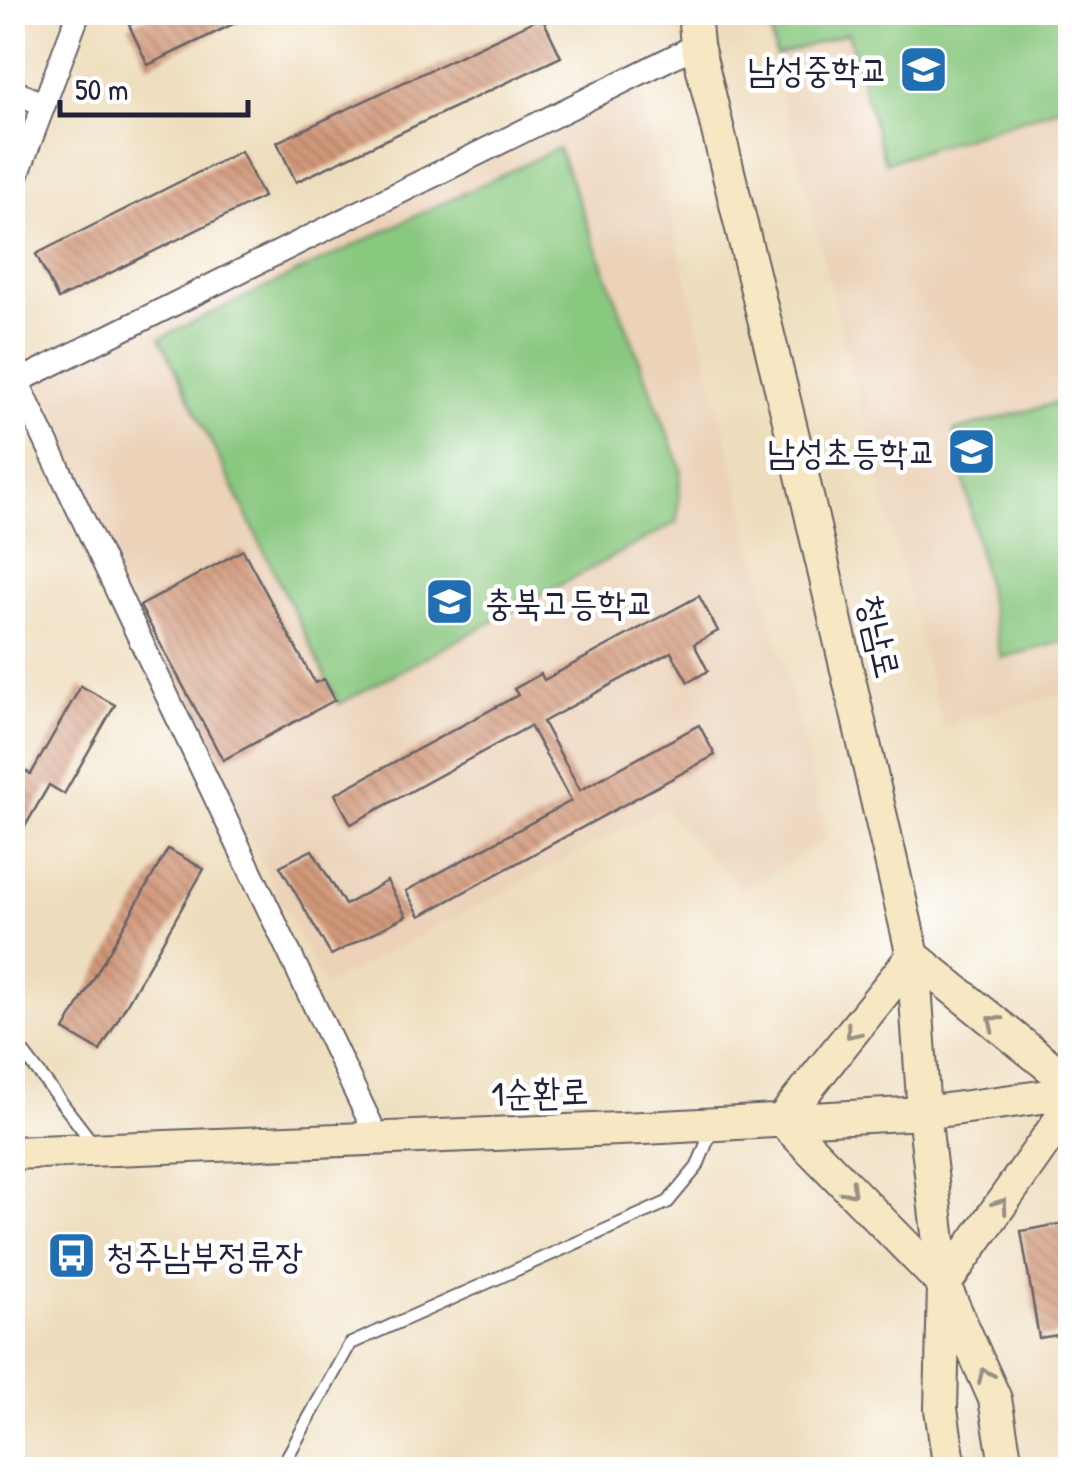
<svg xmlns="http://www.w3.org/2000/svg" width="1083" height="1482" viewBox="0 0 1083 1482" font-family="'Patrick Hand','Poor Story',sans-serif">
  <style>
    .built { fill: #ebd2b8 }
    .pitch { fill: #89c87f; stroke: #56755d; stroke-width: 2.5 }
    .building { fill: url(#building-back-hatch) }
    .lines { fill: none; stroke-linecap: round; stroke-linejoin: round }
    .lane-casing { stroke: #696368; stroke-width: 15 }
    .street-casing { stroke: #696368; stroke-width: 26 }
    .secondary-casing { stroke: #696368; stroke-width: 36 }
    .lane { stroke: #fff; stroke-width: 11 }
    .street { stroke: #fff; stroke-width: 22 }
    .secondary { stroke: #f7e8c3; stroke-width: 32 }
    .oneway { stroke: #978f86 }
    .labels { text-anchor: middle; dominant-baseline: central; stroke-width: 9; stroke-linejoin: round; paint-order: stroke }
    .poi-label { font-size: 35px; fill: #22223b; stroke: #fff; text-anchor: end }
    .street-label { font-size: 35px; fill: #22223b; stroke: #fff }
  </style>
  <defs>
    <pattern id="building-back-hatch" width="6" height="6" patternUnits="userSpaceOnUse" patternTransform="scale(2.5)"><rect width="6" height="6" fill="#d29879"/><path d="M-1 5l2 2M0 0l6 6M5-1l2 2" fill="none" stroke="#aa7c64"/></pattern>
  </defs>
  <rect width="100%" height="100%" fill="#fff"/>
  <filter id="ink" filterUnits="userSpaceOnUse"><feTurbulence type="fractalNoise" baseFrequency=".01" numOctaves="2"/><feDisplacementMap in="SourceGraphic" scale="20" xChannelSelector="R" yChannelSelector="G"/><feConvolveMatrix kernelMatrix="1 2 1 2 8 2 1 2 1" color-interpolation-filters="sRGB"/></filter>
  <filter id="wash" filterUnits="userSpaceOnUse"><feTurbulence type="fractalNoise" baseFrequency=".0048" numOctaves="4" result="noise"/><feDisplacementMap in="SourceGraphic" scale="40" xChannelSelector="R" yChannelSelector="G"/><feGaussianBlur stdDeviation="2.25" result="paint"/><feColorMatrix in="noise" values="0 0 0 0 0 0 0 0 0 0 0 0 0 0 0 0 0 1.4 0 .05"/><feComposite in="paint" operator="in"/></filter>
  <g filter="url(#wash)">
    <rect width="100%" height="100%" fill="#eeddbc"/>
    <path class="built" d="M761,13H1070V692L942,727Z
      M638,85L827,838L742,891L664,808L324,986L28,397L32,384Z"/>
    <path class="pitch" d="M767,13H1070V104L885,163L848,33L776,56Z
      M558,148L681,468L677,522L339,704L160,338Z
      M1070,399V640L1001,658L954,431Z"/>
    <g id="blocks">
      <path class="building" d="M156,12H258L148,65L129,25Z
        M542,17L561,57L296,182L277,142Z
        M241,151L263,197L58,299L36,254Z
        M243,550L315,683L324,679L335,700L223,760L140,606Z
        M699,596L718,631L694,644L708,671L688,682L671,652L543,722L580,790L699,725L715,755L420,916L406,891L571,801L530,726L351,824L335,794L518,695L514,689L541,674L544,680Z
        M81,686L115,705L64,794L49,785L12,849V769L15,765L31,774Z
        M168,849L204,869L100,1051L64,1030Z
        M312,850L345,905L387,881L406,916L331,955L280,866Z
        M1070,1222V1333L1039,1338L1021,1231Z"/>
    </g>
  </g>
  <g filter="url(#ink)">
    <use href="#blocks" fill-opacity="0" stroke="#696368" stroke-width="2.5"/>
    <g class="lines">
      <defs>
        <path id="lane" d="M12,1038L95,1146
          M280,1470L350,1344L668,1202L697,1167L713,1127"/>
        <path id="street" d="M12,90L44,105
          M12,189L79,12
          M12,370L378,1139
          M16,371L27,377L697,45"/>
        <path id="secondary" d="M694,12L697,45L796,449L913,956L924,1113L944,1285L941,1409L950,1470
          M913,956L1070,1083
          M782,1120L944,1285L995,1399L1007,1470
          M782,1120L913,956
          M12,1153L644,1128L924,1113L1070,1093
          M944,1285L1070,1106"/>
      </defs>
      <use href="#lane" class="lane-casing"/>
      <use href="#street" class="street-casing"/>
      <use href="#secondary" class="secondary-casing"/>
      <use href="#lane" class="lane"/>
      <use href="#street" class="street"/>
      <use href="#secondary" class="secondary"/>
    </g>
    <defs><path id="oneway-chevron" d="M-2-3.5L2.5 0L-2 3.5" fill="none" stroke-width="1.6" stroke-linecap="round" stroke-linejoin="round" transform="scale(2.5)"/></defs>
    <g class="oneway">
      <use href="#oneway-chevron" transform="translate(994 1022) rotate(-141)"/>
      <use href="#oneway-chevron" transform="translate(852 1032) rotate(129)"/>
      <use href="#oneway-chevron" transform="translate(850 1190) rotate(45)"/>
      <use href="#oneway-chevron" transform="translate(1001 1205) rotate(-55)"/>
      <use href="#oneway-chevron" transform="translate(985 1375) rotate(-114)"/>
    </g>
  </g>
  <defs>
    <symbol id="school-square" viewBox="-11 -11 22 22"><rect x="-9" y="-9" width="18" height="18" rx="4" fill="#1f6fb2" stroke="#fff"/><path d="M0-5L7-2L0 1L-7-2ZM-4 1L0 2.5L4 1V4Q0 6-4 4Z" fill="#fff"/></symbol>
    <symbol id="bus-square" viewBox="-11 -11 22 22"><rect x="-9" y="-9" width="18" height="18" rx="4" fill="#1f6fb2" stroke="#fff"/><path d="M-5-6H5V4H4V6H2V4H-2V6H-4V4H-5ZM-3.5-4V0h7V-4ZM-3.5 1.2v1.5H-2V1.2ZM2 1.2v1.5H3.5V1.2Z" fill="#fff"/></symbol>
  </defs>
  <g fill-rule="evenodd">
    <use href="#school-square" x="896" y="42" width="55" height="55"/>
    <use href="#school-square" x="944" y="424" width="55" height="55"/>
    <use href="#school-square" x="422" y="574" width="55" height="55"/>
    <use href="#bus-square" x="44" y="1228" width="55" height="55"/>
  </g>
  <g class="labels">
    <g class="poi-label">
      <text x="888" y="69">남성중학교</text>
      <text x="936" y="451">남성초등학교</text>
      <text x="485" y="602" text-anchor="start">충북고등학교</text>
      <text x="106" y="1255" text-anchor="start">청주남부정류장</text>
    </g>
    <g class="street-label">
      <text transform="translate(880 636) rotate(77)">청남로</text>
      <text transform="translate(540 1092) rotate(-2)">1순환로</text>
    </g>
  </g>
  <rect width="1083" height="1482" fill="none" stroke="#fff" stroke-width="50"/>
  <path d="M60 100v15h188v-15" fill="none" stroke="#22223b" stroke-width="5"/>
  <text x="75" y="100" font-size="30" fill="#22223b" stroke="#ffffff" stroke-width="8" paint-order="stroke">50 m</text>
</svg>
